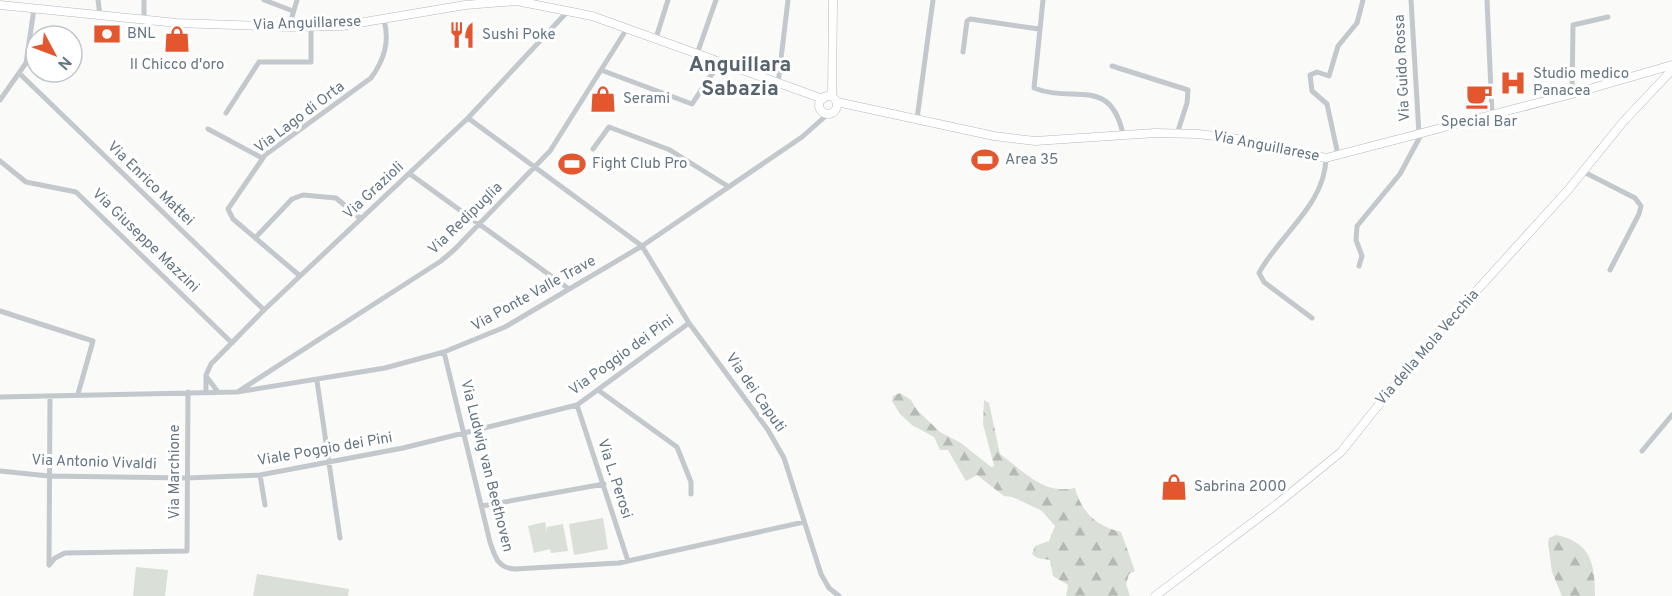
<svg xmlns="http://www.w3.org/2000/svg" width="1672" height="596" viewBox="0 0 1672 596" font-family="Overpass,sans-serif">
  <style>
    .forest { fill: url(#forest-firs) }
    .pitch { fill: #dadfd7 }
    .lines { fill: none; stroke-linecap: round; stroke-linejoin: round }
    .secondary-casing { stroke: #b3babf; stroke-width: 9 }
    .street { stroke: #c3c8cc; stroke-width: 5 }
    .secondary { stroke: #fff; stroke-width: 8 }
    .labels { text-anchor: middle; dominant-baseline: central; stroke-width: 6; stroke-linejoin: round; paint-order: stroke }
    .street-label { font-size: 15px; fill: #657683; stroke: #fff }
    .poi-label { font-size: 15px; fill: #657683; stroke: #fff; text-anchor: start }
    .district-label { font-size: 21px; font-weight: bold; fill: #57646e; stroke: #fff }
  </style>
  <defs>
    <pattern id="forest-firs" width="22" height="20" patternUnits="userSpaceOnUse" patternTransform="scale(1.5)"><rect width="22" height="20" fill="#dadfd7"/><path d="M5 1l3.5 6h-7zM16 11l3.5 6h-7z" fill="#b4b9b4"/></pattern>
  </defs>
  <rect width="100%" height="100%" fill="#fafaf8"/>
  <path class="forest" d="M900,393L911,400L917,410L940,432L961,443L991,467L994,466L983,424L984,400L989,403L1000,454C1024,471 1043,495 1075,488C1082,513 1096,526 1121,532L1135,571L1129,574L1126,584L1130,596H1066L1068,585L1053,576L1050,560L1037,558L1032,554L1035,546L1049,541L1055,526L1042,511L1013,497L1004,496L977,475L966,481L948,450H940L934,437L912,425L900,414L892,401L893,396Z
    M1556,535C1591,542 1595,564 1595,596H1562L1552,572L1548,543L1549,538Z"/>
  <path class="pitch" d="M603,518L608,549L574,555L569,524Z
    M545,522L547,533V527L563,524L568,551L551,553L550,549L534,553L528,526Z
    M136,567L168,570L165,596H133Z
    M257,574L349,589L348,596H253Z"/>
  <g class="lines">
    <defs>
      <path id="secondary" d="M0,5L177,23L289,27L341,26L465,5L517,1L592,16L823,99
        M819 105a9 9 0 1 1 18 0a9 9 0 1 1-18 0Z
        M832,97L833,0
        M837,102L994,136L1035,141L1155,133L1198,134L1232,138L1326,158L1572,94L1672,65
        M1155,596L1277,504L1341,452L1421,352L1568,190L1623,122L1672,70"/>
    </defs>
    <use href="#secondary" class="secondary-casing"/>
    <path class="street" d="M98,0L100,15
      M264,0L293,11
      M1043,0L1034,88C1073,104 1110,75 1123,134
      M1411,0L1419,134
      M1487,0L1492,114
      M144,19V0
      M289,27L297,0
      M656,38L668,0
      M963,52L967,21L970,19L1039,29
      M697,54L716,0
      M1112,66L1188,90L1187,103L1177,134
      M601,70L692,104L720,62
      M20,74L264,310
      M778,84L788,0
      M1572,94L1573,25L1608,17
      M0,100L26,63L34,9
      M226,113L259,62H311V27
      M468,118L642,246L689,323L768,430L784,458L821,574L829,588L839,596
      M917,119L933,0
      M208,129L262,158
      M593,149L609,127L670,150L729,187
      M1338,155L1327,104L1312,91L1310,75L1317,72L1329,76L1338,46L1357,23L1363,0
      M0,161L26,182L76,192L232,343
      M1584,172L1635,198L1641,206L1639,214L1610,270
      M410,174L569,289
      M255,238L292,199L303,195L336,198L361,219
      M1359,266L1362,256L1356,240L1357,226L1400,174L1422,133
      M300,276L233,219L228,209L265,155L371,78C384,60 390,42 384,20
      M0,311L93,341L78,394
      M1312,318L1264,282L1259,273C1280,234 1325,205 1326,158
      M444,352L490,542C495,556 497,568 515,569L619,563L804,522
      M206,376L218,392
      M317,381L340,538
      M598,390L677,447L691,482V494
      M239,391L441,261L454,250L550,151L628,27
      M206,392V375L211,364L264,310L468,118L568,11
      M0,397L237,392L385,368L444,352L505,327L642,246L802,137L828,114
      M577,405L628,561
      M1642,451L1672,415
      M0,471L49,476L187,478L260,475L403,448L577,405L689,323
      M260,475L265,505
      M482,506L604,484
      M49,565L55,558L65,553L187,551L188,392
      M49,565L50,396"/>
    <use href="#secondary" class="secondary"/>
  </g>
  <defs>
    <symbol id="bank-bare" viewBox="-9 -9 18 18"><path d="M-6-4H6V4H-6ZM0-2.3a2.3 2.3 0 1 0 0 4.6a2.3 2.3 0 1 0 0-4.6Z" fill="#e4572e" stroke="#fff" stroke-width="2.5" paint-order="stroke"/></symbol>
    <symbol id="restaurant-bare" viewBox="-9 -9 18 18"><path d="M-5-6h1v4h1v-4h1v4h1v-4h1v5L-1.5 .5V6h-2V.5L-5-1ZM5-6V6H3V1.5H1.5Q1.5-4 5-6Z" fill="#e4572e" stroke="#fff" stroke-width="2.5" paint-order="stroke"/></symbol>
    <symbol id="shop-bare" viewBox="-9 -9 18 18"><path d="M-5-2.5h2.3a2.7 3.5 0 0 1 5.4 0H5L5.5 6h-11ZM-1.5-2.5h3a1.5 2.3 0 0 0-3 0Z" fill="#e4572e" stroke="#fff" stroke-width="2.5" paint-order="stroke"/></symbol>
    <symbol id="hospital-bare" viewBox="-9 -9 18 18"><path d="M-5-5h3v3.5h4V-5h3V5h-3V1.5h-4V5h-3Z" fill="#e4572e" stroke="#fff" stroke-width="2.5" paint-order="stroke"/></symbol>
    <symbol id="cafe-bare" viewBox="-9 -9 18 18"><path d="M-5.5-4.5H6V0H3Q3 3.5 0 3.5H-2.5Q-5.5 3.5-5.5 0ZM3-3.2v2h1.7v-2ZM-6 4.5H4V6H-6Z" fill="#e4572e" stroke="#fff" stroke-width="2.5" paint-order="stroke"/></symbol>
    <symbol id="stadium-bare" viewBox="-9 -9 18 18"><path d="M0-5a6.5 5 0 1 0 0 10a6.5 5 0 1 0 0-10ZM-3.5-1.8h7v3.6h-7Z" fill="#e4572e" stroke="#fff" stroke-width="2.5" paint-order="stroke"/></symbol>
  </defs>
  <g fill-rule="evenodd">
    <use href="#bank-bare" x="88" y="15" width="38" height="38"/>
    <use href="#restaurant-bare" x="443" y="16" width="38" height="38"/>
    <use href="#shop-bare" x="158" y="20" width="38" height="38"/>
    <use href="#hospital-bare" x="1494" y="64" width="38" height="38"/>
    <use href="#cafe-bare" x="1460" y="77" width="38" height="38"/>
    <use href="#shop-bare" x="584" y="80" width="38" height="38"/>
    <use href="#stadium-bare" x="966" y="141" width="38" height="38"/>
    <use href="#stadium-bare" x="553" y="145" width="38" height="38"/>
    <use href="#shop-bare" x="1155" y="468" width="38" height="38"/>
  </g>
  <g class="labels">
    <g class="street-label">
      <text transform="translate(307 24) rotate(-2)">Via Anguillarese</text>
      <text transform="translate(1403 68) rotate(-93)">Via Guido Rossa</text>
      <text transform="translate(300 118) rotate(-37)">Via Lago di Orta</text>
      <text transform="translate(1266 147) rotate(11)">Via Anguillarese</text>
      <text transform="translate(150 184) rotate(44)">Via Enrico Mattei</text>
      <text transform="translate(374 191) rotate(-43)">Via Grazioli</text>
      <text transform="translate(466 219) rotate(-44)">Via Redipuglia</text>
      <text transform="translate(145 241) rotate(44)">Via Giuseppe Mazzini</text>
      <text transform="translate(534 294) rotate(-29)">Via Ponte Valle Trave</text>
      <text transform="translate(1428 348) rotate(-49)">Via della Mola Vecchia</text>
      <text transform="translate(622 356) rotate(-36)">Via Poggio dei Pini</text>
      <text transform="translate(755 393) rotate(55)">Via dei Caputi</text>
      <text transform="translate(325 450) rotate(-10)">Viale Poggio dei Pini</text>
      <text transform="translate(94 463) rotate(2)">Via Antonio Vivaldi</text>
      <text transform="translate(486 466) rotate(76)">Via Ludwig van Beethoven</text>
      <text transform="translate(175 472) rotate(-90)">Via Marchione</text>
      <text transform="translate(614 479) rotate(72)">Via L. Perosi</text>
    </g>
    <g class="poi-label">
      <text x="127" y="34">BNL</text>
      <text x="482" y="35">Sushi Poke</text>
      <text x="177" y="65" text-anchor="middle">Il Chicco d'oro</text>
      <text x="1533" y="74">Studio medico<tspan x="1533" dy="17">Panacea</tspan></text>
      <text x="623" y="99">Serami</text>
      <text x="1479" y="122" text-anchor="middle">Special Bar</text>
      <text x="1005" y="160">Area 35</text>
      <text x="592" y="164">Fight Club Pro</text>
      <text x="1194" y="487">Sabrina 2000</text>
    </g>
    <g class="district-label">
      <text x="740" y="65">Anguillara<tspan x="740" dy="24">Sabazia</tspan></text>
    </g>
  </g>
  <g transform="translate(54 54) rotate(131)"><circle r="28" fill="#ffffff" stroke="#c1c8cd" stroke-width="1.5"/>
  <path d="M0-4.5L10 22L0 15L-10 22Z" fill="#e4572e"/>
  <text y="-9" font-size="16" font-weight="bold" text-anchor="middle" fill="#657683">N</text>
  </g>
</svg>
